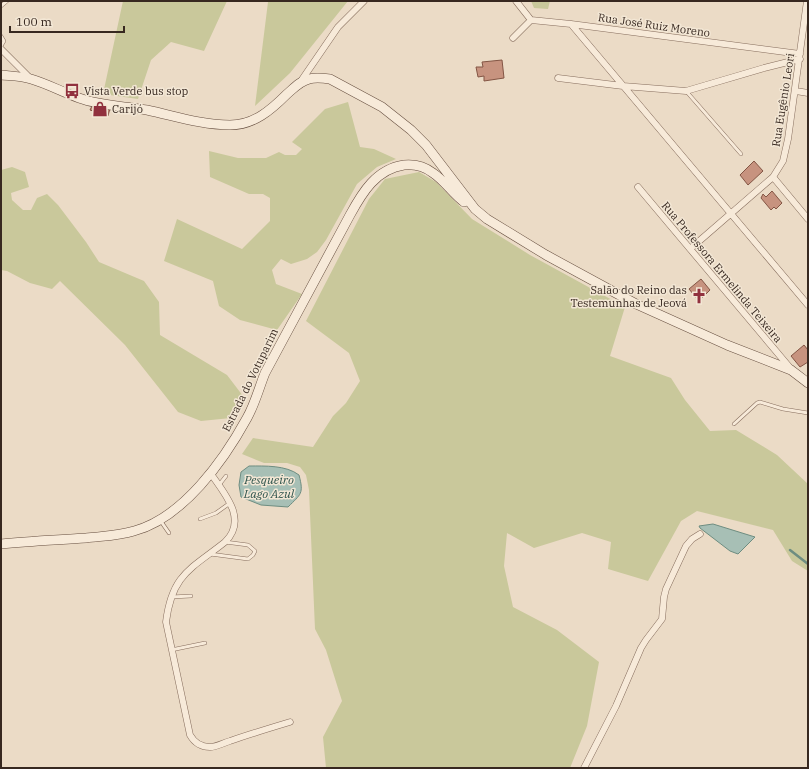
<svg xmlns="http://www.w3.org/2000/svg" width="809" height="769" viewBox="0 0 809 769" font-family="'IBM Plex Serif',serif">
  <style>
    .green { fill: #c9c89b }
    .water { fill: #a7bfb5; stroke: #6e8d81 }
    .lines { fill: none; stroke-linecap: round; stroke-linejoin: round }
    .stream { stroke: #6e8d81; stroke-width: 2.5 }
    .building { fill: #c7937f; stroke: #835544 }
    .lane-casing { stroke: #866d5d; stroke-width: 4 }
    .street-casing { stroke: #866d5d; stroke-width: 7 }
    .secondary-casing { stroke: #674f40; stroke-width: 10 }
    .lane { stroke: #f7ead9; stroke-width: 3 }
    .street { stroke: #f7ead9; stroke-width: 6 }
    .secondary { stroke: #f7ead9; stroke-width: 9 }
    .labels { text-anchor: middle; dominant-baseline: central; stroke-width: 3; stroke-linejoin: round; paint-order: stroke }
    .street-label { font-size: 11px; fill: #372820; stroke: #f3e7d5 }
    .poi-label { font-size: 11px; fill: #372820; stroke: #f3e7d5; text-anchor: start }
    .water-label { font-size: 12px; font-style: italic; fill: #30554e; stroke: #f3e7d5 }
  </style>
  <rect width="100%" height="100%" fill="#ebdbc6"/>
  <path class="green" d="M123,1H227L204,51L171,42L151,60L138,99L103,94Z
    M266,1H348L290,73L255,106L268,2Z
    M531,1H550L548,9L534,8Z
    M348,102L360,147L374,149L396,159L377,167L357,184L326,240L317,252L307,259L291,264L281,259L272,270L276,284L302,294L277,330L240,320L219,306L213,281L164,261L177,219L242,249L270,221V198L263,194H249L210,177L209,151L238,158H266L279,152L285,155H296L302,149L292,142L325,109Z
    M12,167L25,172L29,187L11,193L12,200L23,210H31L37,198L47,194L58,205L86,242L99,262L144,281L159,302L160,335L227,375L243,396L231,418L201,421L178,412L125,345L60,281L52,289L30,283L7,271L1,270V170Z
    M419,172L436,182L472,219L530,255L625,307L610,356L671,378L685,400L710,431L736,430L777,455L808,484V571L792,561L773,530L697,511L681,521L648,581L608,569L611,542L582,533L534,548L507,533L504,566L513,607L557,630L599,662L587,726L570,768H326L323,737L342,701L326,650L315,629L309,490L306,475L300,467L287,463H264L242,454L253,438L313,447L333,416L346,403L360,381L349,353L306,321L369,199L385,179Z"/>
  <path class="water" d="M249,466C265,466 286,465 299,475C304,494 301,494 288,507L261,505L241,497L239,485L241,472Z
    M713,524L755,537L738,554L730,551L700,528L699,526Z"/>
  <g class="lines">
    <path class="stream" d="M790,550L808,564"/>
  </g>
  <path class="building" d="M502,60L504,78L484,81V76L478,77L476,67H483L482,62Z
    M93,104L110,108L108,116L90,110Z
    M754,161L763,171L748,185L740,175Z
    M772,191L782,203L776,209L774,207L771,210L761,198L763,194L766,197Z
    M701,279L710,290L699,301L689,289Z
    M804,345L808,350V362L800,367L791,356Z"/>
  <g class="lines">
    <defs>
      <path id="lane" d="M1,6L7,1
        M1,36L4,41L1,46
        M686,91L741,154
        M734,424L757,403L760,402L783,409L808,413
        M219,485L226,476
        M200,519L216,513L230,503
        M160,520L169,533
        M210,554L248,559L253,555L255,551L248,545L225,542
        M171,597L191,596
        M171,650L205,643"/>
      <path id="street" d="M516,1L531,20
        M571,24L808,305
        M513,38L531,20L571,24L800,54
        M1,49L31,79
        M558,78L623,86L686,91L764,68L800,59
        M301,81L338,27L364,1
        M796,91L808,93
        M773,177L808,219
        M638,187L791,369
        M690,249L773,177L783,161L788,139L807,1
        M211,474C225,494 248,520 225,542C191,569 172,574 166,622L190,735C194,742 201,747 210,747C217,747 223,743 230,741C250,734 270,728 290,722
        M584,768L616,706L641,648L646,640L662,619L664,597L666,589L686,546L692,539L700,534"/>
      <path id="secondary" d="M1,75C11,76 21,76 31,79C48,84 62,92 79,98C101,106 124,106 147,110C175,116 202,125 230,125C254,125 271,110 287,94C294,88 300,81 309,79C316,77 323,78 330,79L382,107L411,130L426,145L475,209L487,219L546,255L636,304L727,345L791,370L808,383
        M1,544C29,541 57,540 86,538C102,536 118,536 134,531C183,518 224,460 247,418C255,404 259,388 265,373L350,215C362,193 376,169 404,165C415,164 424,166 433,173C444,180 453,194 464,202"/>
    </defs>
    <use href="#lane" class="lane-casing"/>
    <use href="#street" class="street-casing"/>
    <use href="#secondary" class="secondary-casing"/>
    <use href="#lane" class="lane"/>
    <use href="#street" class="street"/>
    <use href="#secondary" class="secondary"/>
  </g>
  <defs>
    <symbol id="bus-bare" viewBox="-9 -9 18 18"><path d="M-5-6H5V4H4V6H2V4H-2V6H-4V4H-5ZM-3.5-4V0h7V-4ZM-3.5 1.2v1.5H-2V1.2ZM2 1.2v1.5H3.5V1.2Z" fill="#91313e" stroke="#f3e7d5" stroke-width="2.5" paint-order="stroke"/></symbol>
    <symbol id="shop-bare" viewBox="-9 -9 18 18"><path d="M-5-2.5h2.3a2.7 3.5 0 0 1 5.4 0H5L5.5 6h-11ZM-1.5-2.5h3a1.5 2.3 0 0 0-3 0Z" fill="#91313e" stroke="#f3e7d5" stroke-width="2.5" paint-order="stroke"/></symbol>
    <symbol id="church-bare" viewBox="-9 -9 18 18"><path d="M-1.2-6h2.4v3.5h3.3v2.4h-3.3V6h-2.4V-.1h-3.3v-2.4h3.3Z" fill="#91313e" stroke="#f3e7d5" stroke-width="2.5" paint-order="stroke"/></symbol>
  </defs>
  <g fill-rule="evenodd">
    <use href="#bus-bare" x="61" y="80" width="22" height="22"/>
    <use href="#shop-bare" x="89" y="98" width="22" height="22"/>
    <use href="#church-bare" x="688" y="285" width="22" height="22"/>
  </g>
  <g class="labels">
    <g class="street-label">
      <text transform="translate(654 25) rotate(8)">Rua José Ruiz Moreno</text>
      <text transform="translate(783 100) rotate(-81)">Rua Eugênio Leori</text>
      <text transform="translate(722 272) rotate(50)">Rua Professora Ermelinda Teixeira</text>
      <text transform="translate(250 380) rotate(-64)">Estrada do Votuparim</text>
    </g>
    <g class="poi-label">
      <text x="84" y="91">Vista Verde bus stop</text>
      <text x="112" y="109">Carijó</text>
      <text x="687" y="290" text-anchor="end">Salão do Reino das<tspan x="687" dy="13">Testemunhas de Jeová</tspan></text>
    </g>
    <g class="water-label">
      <text x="269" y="479">Pesqueiro<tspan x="269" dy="14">Lago Azul</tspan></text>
    </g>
  </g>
  <rect width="809" height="769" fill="none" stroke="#372820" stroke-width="4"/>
  <path d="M10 26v6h114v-6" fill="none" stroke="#372820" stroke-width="2"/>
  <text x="16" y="26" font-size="12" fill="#372820" stroke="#f3e7d5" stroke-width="3" paint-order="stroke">100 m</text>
</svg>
